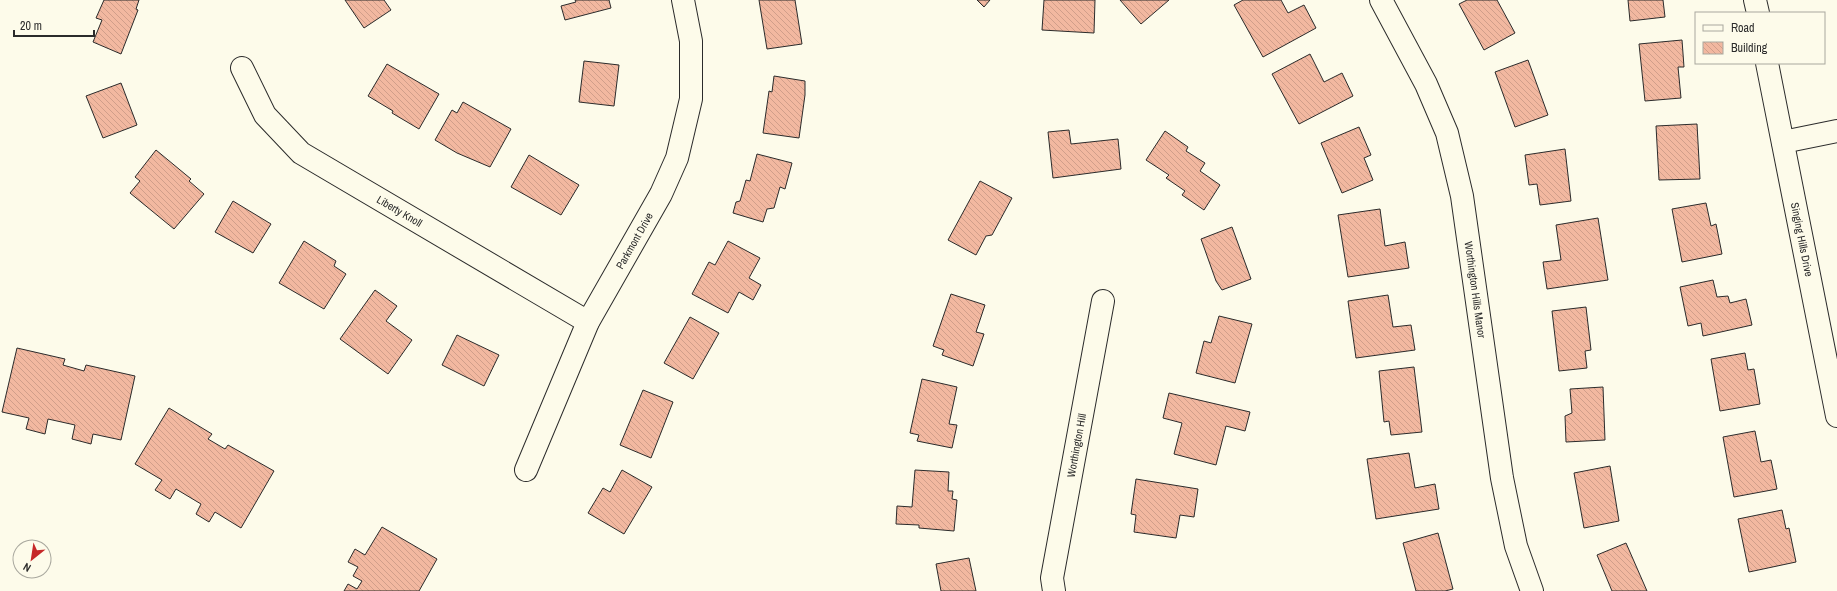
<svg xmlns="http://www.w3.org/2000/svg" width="1837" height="591" viewBox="0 0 1837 591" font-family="'Archivo Narrow',sans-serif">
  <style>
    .building { fill: url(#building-back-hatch); stroke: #2b2b2b }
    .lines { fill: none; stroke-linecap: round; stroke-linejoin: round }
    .street-casing { stroke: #2b2b2b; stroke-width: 24 }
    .street { stroke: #fdfbea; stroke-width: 22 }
    .labels { text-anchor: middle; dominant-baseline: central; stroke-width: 3; stroke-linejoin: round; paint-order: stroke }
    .street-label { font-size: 11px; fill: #2b2b2b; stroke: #fdfbea }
  </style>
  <defs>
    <pattern id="building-back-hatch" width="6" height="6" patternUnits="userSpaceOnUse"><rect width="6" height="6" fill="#f2b8a0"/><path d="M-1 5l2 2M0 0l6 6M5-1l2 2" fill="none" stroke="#d09e8a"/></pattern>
  </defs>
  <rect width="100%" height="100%" fill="#fdfbea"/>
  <path class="building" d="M104,0H139L136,9L138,10L121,54L93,42L102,20L96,18Z
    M345,0H384L391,10L364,28Z
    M575,0H609L611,8L565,20L561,6L576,2Z
    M759,0H795L802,44L767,49Z
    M977,0H990L984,7Z
    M1044,0H1095L1094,33L1042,30Z
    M1120,0H1169L1141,24Z
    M1243,0H1281L1288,13L1304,5L1316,28L1263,57L1234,5Z
    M1467,0H1497L1515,33L1484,50L1459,4Z
    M1628,0H1663L1665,17L1630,21Z
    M1682,40L1684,67H1678L1681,98L1645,101L1639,44Z
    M1310,54L1324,82L1342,73L1353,96L1299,124L1272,74Z
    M1528,60L1548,115L1515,127L1495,72Z
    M584,61L619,65L614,106L579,102Z
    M387,64L439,94L419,129L392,113L393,111L368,96Z
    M774,76L805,81V95L799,138L763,133L769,91L772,92Z
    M121,83L137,125L103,138L86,96Z
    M463,102L511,129L490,167L457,153L435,140L452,110L457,113Z
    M1697,124L1700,179L1659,180L1656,126Z
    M1359,127L1371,155L1364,158L1373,180L1342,193L1321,143Z
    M1069,130L1071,144L1118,139L1121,169L1053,178L1048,132Z
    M1165,131L1188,147L1186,151L1205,163L1200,171L1220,185L1204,210L1182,195L1185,191L1166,178L1169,175L1146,160Z
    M1565,149L1571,201L1540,205L1537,184L1529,185L1525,155Z
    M156,150L191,179L189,181L204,194L174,229L130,193L140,181L135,177Z
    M757,154L792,163L785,189L780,187L774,208L767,209L763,222L733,213L736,202L740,201L746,180L750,181Z
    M529,155L579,185L561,215L511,187Z
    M980,181L1012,198L992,235L986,236L976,255L948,240Z
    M233,201L271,224L253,253L215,232Z
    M1706,203L1711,226L1716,224L1722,254L1682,262L1672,209Z
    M1380,209L1385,246L1405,242L1409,268L1348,277L1338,215Z
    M1598,218L1608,280L1547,289L1543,262L1561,260L1556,225Z
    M1232,227L1251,279L1222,290L1216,281L1201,239Z
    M304,241L336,261L334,266L346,274L324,309L279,283Z
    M728,241L760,258L749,278L761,285L753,300L739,292L728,313L692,294L709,262L715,265Z
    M1713,280L1717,297L1728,296L1730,303L1746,299L1752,325L1703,336L1701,323L1688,326L1680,287Z
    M375,290L397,306L386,321L412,340L388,374L340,339Z
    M951,294L985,305L976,332L984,334L973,366L942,355L944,350L933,346Z
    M1388,295L1393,327L1411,325L1415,350L1356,358L1348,301Z
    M1586,307L1591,350L1585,351L1587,368L1559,371L1552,311Z
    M1219,316L1252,324L1235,383L1196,373L1204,341L1211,343Z
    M690,317L719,333L693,379L664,363Z
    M457,335L499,355L484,386L442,365Z
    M17,348L65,359L63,365L84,371L86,365L135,376L121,440L93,434L91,444L72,439L75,425L48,419L45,434L26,429L29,418L2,412Z
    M1745,353L1748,370L1754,369L1760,404L1720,411L1711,359Z
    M1414,367L1422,432L1391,435L1389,421L1384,422L1379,371Z
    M922,379L957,387L949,424L957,425L952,448L917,441L919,435L910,433Z
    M1603,387L1605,440L1566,442L1565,416L1572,413L1570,389Z
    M643,390L673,402L651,458L620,445Z
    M1169,393L1250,412L1245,431L1226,426L1216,465L1174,454L1182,423L1163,418Z
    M169,408L212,434L208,439L225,449L228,445L274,471L241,528L215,512L209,522L196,514L201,504L176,489L170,499L155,490L162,480L135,464Z
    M1755,431L1761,462L1771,460L1777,489L1734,497L1723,437Z
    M1409,453L1415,488L1435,484L1439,509L1376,519L1367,459Z
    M1610,466L1619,521L1584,528L1574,473Z
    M622,470L652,487L624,534L588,513L603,488L610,492Z
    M915,470L949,472L948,491H953L952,499L957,500L954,531L919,528V525L896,524L897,506L912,507Z
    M1136,479L1198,489L1194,517L1180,515L1176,538L1134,532L1136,515L1131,514Z
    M1782,510L1786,529L1789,528L1796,562L1749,572L1738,519Z
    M382,527L437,559L419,591H344L348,584L357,589L362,581L353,576L358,567L348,562L355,549L365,555Z
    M1438,533L1453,589L1445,591H1416L1403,543Z
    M1626,543L1647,591H1612L1597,555Z
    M969,558L976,591H941L936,564Z"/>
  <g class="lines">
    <defs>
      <g id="street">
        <path id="s1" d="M1381,0L1426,84L1447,133L1462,196L1502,478L1516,546L1532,591"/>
        <path d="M1755,0L1758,13"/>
        <path id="s2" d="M1767,63L1837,416"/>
        <path id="s3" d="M242,68L265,115L301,153L588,322"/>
        <path d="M1783,142L1837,131"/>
        <path id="s4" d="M526,470L588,322L661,194L677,158L691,99V41L683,0"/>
        <path id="s5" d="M1054,591L1052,578L1103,301"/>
      </g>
    </defs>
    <use href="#street" class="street-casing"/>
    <use href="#street" class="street"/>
  </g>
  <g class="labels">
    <g class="street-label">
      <text stroke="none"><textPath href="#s3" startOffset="219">Liberty Knoll</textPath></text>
      <text stroke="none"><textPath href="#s2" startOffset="180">Singing Hills Drive</textPath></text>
      <text stroke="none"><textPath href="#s4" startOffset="254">Parkmont Drive</textPath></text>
      <text stroke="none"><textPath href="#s1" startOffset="308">Worthington Hills Manor</textPath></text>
      <text stroke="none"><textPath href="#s5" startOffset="148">Worthington Hill</textPath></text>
    </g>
  </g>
  <rect x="1695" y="12" width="130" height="52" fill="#fdfbea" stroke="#a9a89e"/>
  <rect x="1703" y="25" width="20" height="6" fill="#fdfbea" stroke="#a9a89e"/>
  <text x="1731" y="32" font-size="12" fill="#2b2b2b">Road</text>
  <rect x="1703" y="42" width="20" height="12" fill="url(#building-back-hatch)" stroke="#a9a89e"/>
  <text x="1731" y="52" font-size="12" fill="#2b2b2b">Building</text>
  <g transform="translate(32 559) rotate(210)"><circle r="19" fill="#fdfbea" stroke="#a9a89e"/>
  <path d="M0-3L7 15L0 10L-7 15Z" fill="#c62828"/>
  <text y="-6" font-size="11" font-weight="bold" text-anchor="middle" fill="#2b2b2b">N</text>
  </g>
  <path d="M14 30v6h80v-6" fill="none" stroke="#2b2b2b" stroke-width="2"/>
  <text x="20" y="30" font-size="12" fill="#2b2b2b" stroke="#fdfbea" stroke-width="3" paint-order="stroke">20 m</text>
</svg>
